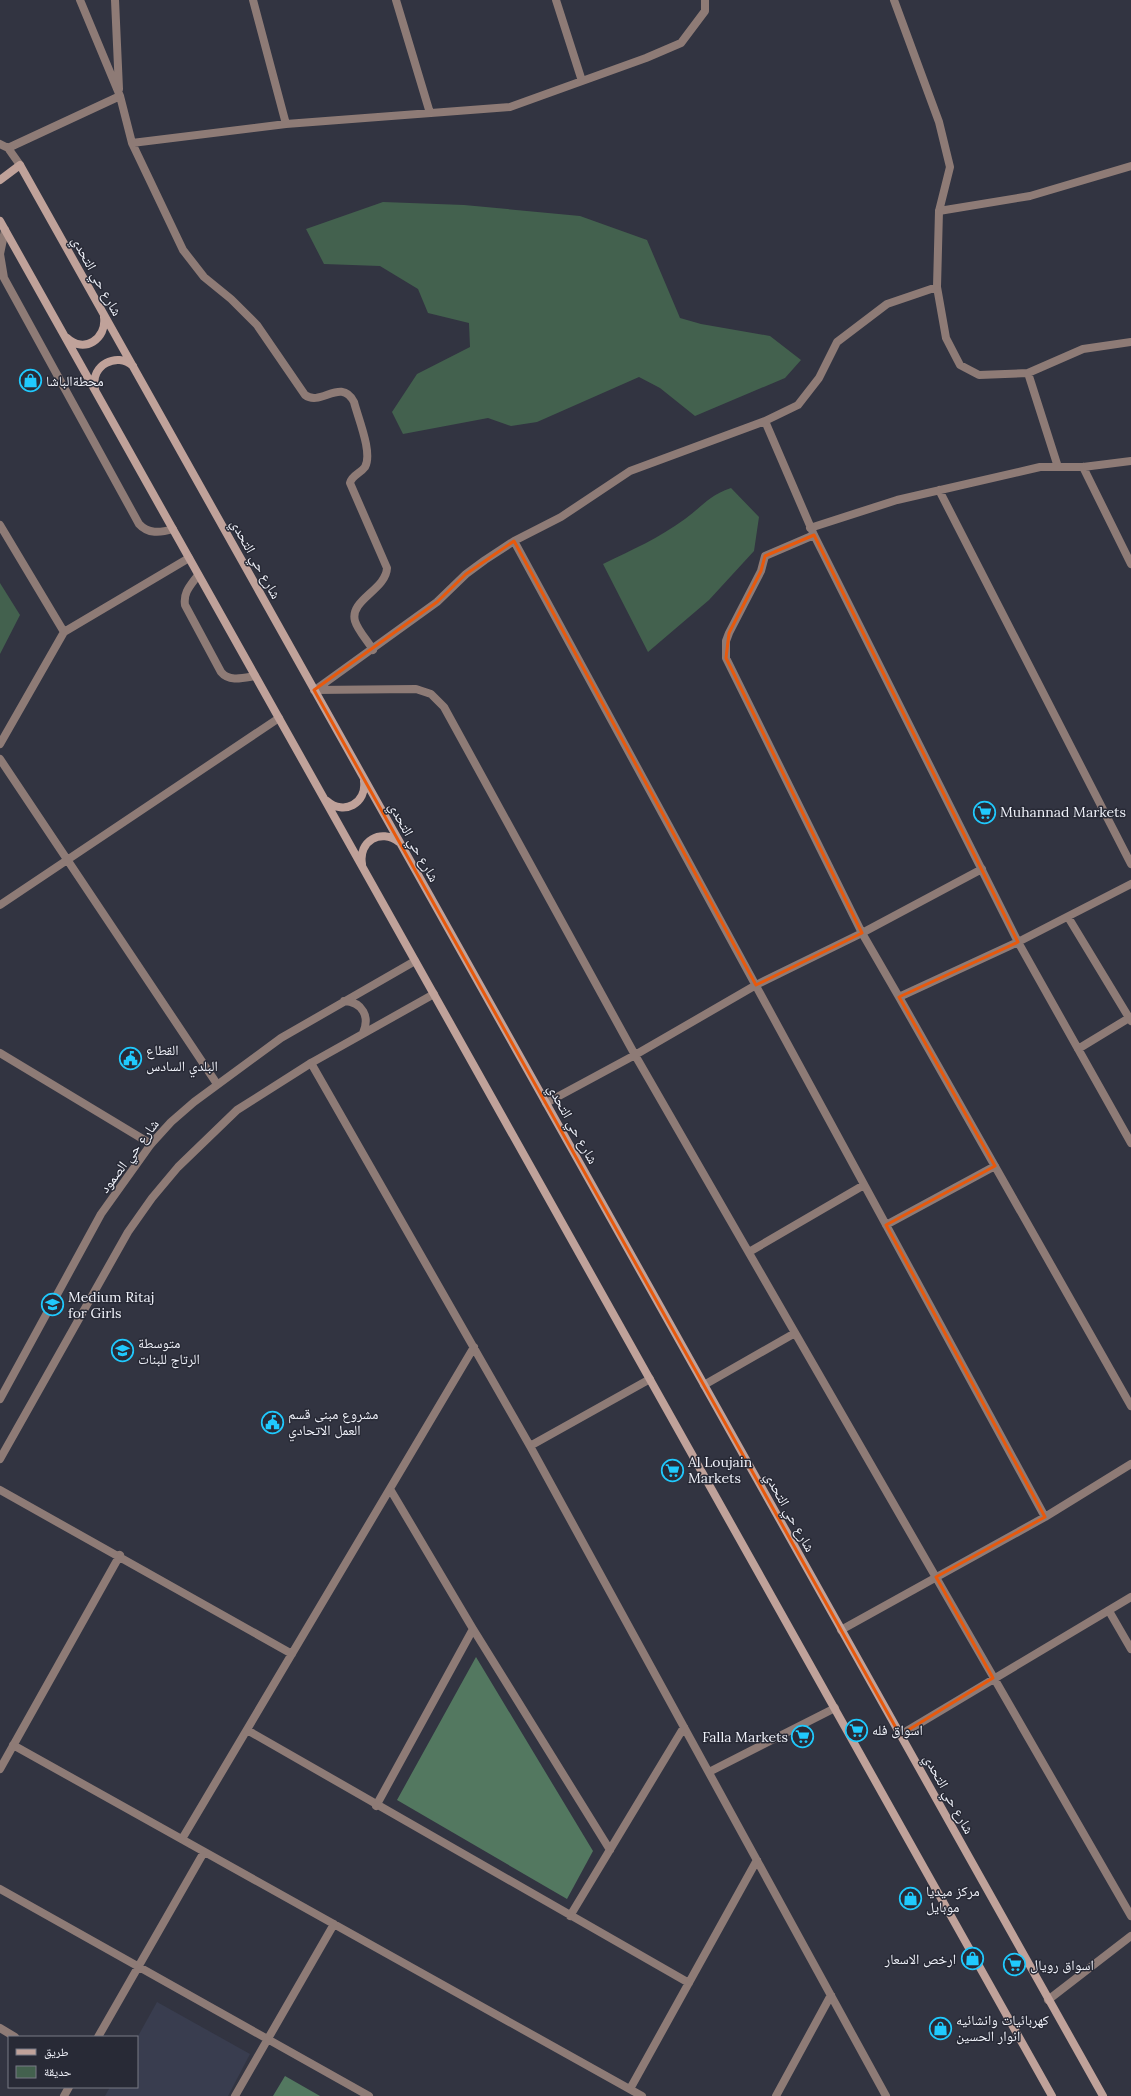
<svg xmlns="http://www.w3.org/2000/svg" width="1131" height="2096" viewBox="0 0 1131 2096" font-family="Lora,'Noto Naskh Arabic',serif">
  <style>
    .built { fill: #393d4f }
    .green { fill: #43614e }
    .forest { fill: #537860 }
    .lines { fill: none; stroke-linecap: round; stroke-linejoin: round }
    .minor { stroke: #8e7b76; stroke-width: 8 }
    .tertiary { stroke: #8e7b76; stroke-width: 8 }
    .secondary { stroke: #c0a29a; stroke-width: 8 }
    .marked { fill: none; stroke: #e8590c; stroke-width: 3; stroke-linejoin: round }
    .labels { text-anchor: middle; dominant-baseline: central; stroke-width: 3; stroke-linejoin: round; paint-order: stroke }
    .street-label { font-size: 14px; fill: #f1f3fb; stroke: #282a36 }
    .poi-label { font-size: 14px; fill: #f1f3fb; stroke: #282a36; text-anchor: start }
  </style>
  <rect width="100%" height="100%" fill="#323441"/>
  <path class="built" d="M157,2002L250,2054L228,2096H105L110,2087H137V2038Z"/>
  <path class="green" d="M383,202L464,205L580,216L647,240L680,318L701,324L770,336L801,360L785,378L695,416L660,388L639,377L537,422L511,426L488,418L403,434L392,412L417,374L470,347L469,323L428,313L418,289L380,266L324,264L306,229Z
    M731,488L759,517L754,551L709,600L648,652L603,564C632,550 659,538 685,519C703,506 708,496 731,488Z
    M0,583L20,615L0,654Z"/>
  <path class="forest" d="M476,1657L593,1851L567,1899L397,1800Z
    M285,2076L320,2096H273Z"/>
  <g class="lines">
    <path class="minor" d="M80,0L120,96L132,143L183,250L204,277L231,299L257,325L305,395C321,407 341,377 354,402C358,418 373,453 365,467C360,474 352,475 350,483L387,568C386,590 349,600 355,621C358,631 368,641 373,650
      M115,0L119,89
      M253,0L286,124
      M396,0L430,113
      M556,0L582,81
      M894,0L939,122L950,167L939,211L937,287L946,338L960,365L979,375L1028,373L1083,349L1131,342
      M132,143L286,124L510,107L646,58L681,43L705,11V0
      M0,144L8,148L20,165
      M8,148L120,96
      M939,211L1030,196L1131,166
      M5,230L0,254L4,278L139,524C148,534 160,533 173,529
      M1028,373L1058,467
      M765,421L814,535L1018,942L1131,1143
      M1083,467L1131,564
      M939,490L1131,864
      M0,525L64,632
      M810,528L897,500L1040,467H1083L1131,461
      M814,535L765,556L761,571L729,633L726,641V658L862,933L899,997L1018,942L1131,884
      M514,541L1045,1517
      M198,575C191,585 183,592 185,605L221,672C229,682 243,678 255,676
      M314,690L416,689L431,694L444,707L635,1055L1131,1916
      M315,690L437,602L466,574L485,560L514,541L561,517L630,471L765,421L798,405L819,378L837,342L887,304L937,287
      M0,744L64,632L189,558
      M0,759L217,1084
      M0,905L279,718
      M1068,917L1131,1021
      M899,997L1131,1406
      M1078,1049L1129,1018
      M0,1053L151,1144
      M311,1063L530,1446L886,2096
      M546,1103L635,1055L756,985L862,933L982,869
      M886,1225L995,1166
      M749,1252L864,1185
      M704,1385L795,1333
      M530,1446L650,1379
      M390,1489L473,1629L610,1850
      M0,1490L292,1654
      M1109,1611L1131,1649
      M841,1630L1045,1517L1131,1464
      M247,1730L689,1983
      M900,1735L1131,1597
      M13,1745L642,2096
      M0,1769L120,1555
      M709,1772L835,1708
      M376,1806L473,1629
      M182,1839L474,1347
      M0,1889L369,2096
      M570,1916L684,1727
      M1048,2000L1131,1936
      M0,2028L15,2037
      M98,2037L204,1852
      M630,2089L757,1860
      M64,2096L69,2087
      M235,2096L334,1924
      M776,2096L831,1995"/>
    <path class="tertiary" d="M344,1001C363,1002 370,1017 363,1033
      M0,1399L101,1214L151,1144L171,1122L194,1102L281,1038L415,961
      M0,1459L128,1232L152,1198L178,1167L237,1110L311,1063L434,994"/>
    <path class="secondary" d="M0,180L20,165L1103,2096
      M0,221L1052,2096
      M67,338C84,354 107,339 104,317
      M95,387C90,366 117,351 133,366
      M327,801C344,816 367,803 364,781
      M362,864C358,841 381,828 399,842"/>
  </g>
  <path class="marked" d="M814,535L1018,942L899,997L995,1166L886,1225L1045,1517L936,1577L993,1678L900,1735L314,690L437,602L466,574L514,541L756,985L862,933L726,658L729,633L761,571L765,556Z"/>
  <defs>
    <symbol id="shop-ring" viewBox="-11 -11 22 22"><circle r="9.5" fill="#282a36" stroke="#20c9fd" stroke-width="1.5"/><path d="M-5-2.5h2.3a2.7 3.5 0 0 1 5.4 0H5L5.5 6h-11ZM-1.5-2.5h3a1.5 2.3 0 0 0-3 0Z" fill="#20c9fd"/></symbol>
    <symbol id="supermarket-ring" viewBox="-11 -11 22 22"><circle r="9.5" fill="#282a36" stroke="#20c9fd" stroke-width="1.5"/><path d="M-6-5.5h2.5l.6 2H6L4.5 2H-2.5L-4.4-4H-6ZM-1.5 3.2a1.3 1.3 0 1 0 .1 0ZM3 3.2a1.3 1.3 0 1 0 .1 0Z" fill="#20c9fd"/></symbol>
    <symbol id="civic-ring" viewBox="-11 -11 22 22"><circle r="9.5" fill="#282a36" stroke="#20c9fd" stroke-width="1.5"/><path d="M-.6-6.5H3V-4.5H.6V-3L4-1V1h2V6H-6V1h2V-1L-.6-3ZM-1.2 2.5V6h2.4V2.5Z" fill="#20c9fd"/></symbol>
    <symbol id="school-ring" viewBox="-11 -11 22 22"><circle r="9.5" fill="#282a36" stroke="#20c9fd" stroke-width="1.5"/><path d="M0-5L7-2L0 1L-7-2ZM-4 1L0 2.5L4 1V4Q0 6-4 4Z" fill="#20c9fd"/></symbol>
  </defs>
  <g fill-rule="evenodd">
    <use href="#shop-ring" x="18" y="368" width="25" height="25"/>
    <use href="#supermarket-ring" x="972" y="800" width="25" height="25"/>
    <use href="#civic-ring" x="118" y="1046" width="25" height="25"/>
    <use href="#school-ring" x="40" y="1292" width="25" height="25"/>
    <use href="#school-ring" x="110" y="1338" width="25" height="25"/>
    <use href="#civic-ring" x="260" y="1410" width="25" height="25"/>
    <use href="#supermarket-ring" x="660" y="1458" width="25" height="25"/>
    <use href="#supermarket-ring" x="844" y="1718" width="25" height="25"/>
    <use href="#supermarket-ring" x="790" y="1724" width="25" height="25"/>
    <use href="#shop-ring" x="898" y="1886" width="25" height="25"/>
    <use href="#shop-ring" x="960" y="1946" width="25" height="25"/>
    <use href="#supermarket-ring" x="1002" y="1952" width="25" height="25"/>
    <use href="#shop-ring" x="928" y="2016" width="25" height="25"/>
  </g>
  <g class="labels">
    <g class="street-label">
      <text transform="translate(97 276) rotate(61)">شارع حي التحدي</text>
      <text transform="translate(256 559) rotate(61)">شارع حي التحدي</text>
      <text transform="translate(414 842) rotate(61)">شارع حي التحدي</text>
      <text transform="translate(573 1124) rotate(61)">شارع حي التحدي</text>
      <text transform="translate(129 1156) rotate(-53)">شارع حي الصمود</text>
      <text transform="translate(790 1512) rotate(61)">شارع حي التحدي</text>
      <text transform="translate(949 1794) rotate(61)">شارع حي التحدي</text>
    </g>
    <g class="poi-label">
      <text x="46" y="381">محطةالباشا</text>
      <text x="1000" y="812">Muhannad Markets</text>
      <text x="146" y="1050">القطاع<tspan x="146" dy="16">البلدي السادس</tspan></text>
      <text x="68" y="1297">Medium Ritaj<tspan x="68" dy="16">for Girls</tspan></text>
      <text x="138" y="1343">متوسطة<tspan x="138" dy="16">الرتاج للبنات</tspan></text>
      <text x="288" y="1414">مشروع مبنى قسم<tspan x="288" dy="16">العمل الاتحادي</tspan></text>
      <text x="688" y="1462">Al Loujain<tspan x="688" dy="16">Markets</tspan></text>
      <text x="872" y="1730">اسواق فله</text>
      <text x="788" y="1737" text-anchor="end">Falla Markets</text>
      <text x="926" y="1891">مركز ميديا<tspan x="926" dy="16">موبايل</tspan></text>
      <text x="956" y="1959" text-anchor="end">ارخص الاسعار</text>
      <text x="1030" y="1965">اسواق رويال</text>
      <text x="956" y="2020">كهربائيات وانشائيه<tspan x="956" dy="16">انوار الحسين</tspan></text>
    </g>
  </g>
  <rect x="8" y="2036" width="130" height="52" fill="#282a36" stroke="#787a85"/>
  <rect x="16" y="2049" width="20" height="6" fill="#c0a29a" stroke="#787a85"/>
  <text x="44" y="2056" font-size="12" fill="#f1f3fb">طريق</text>
  <rect x="16" y="2066" width="20" height="12" fill="#43614e" stroke="#787a85"/>
  <text x="44" y="2076" font-size="12" fill="#f1f3fb">حديقة</text>
</svg>
